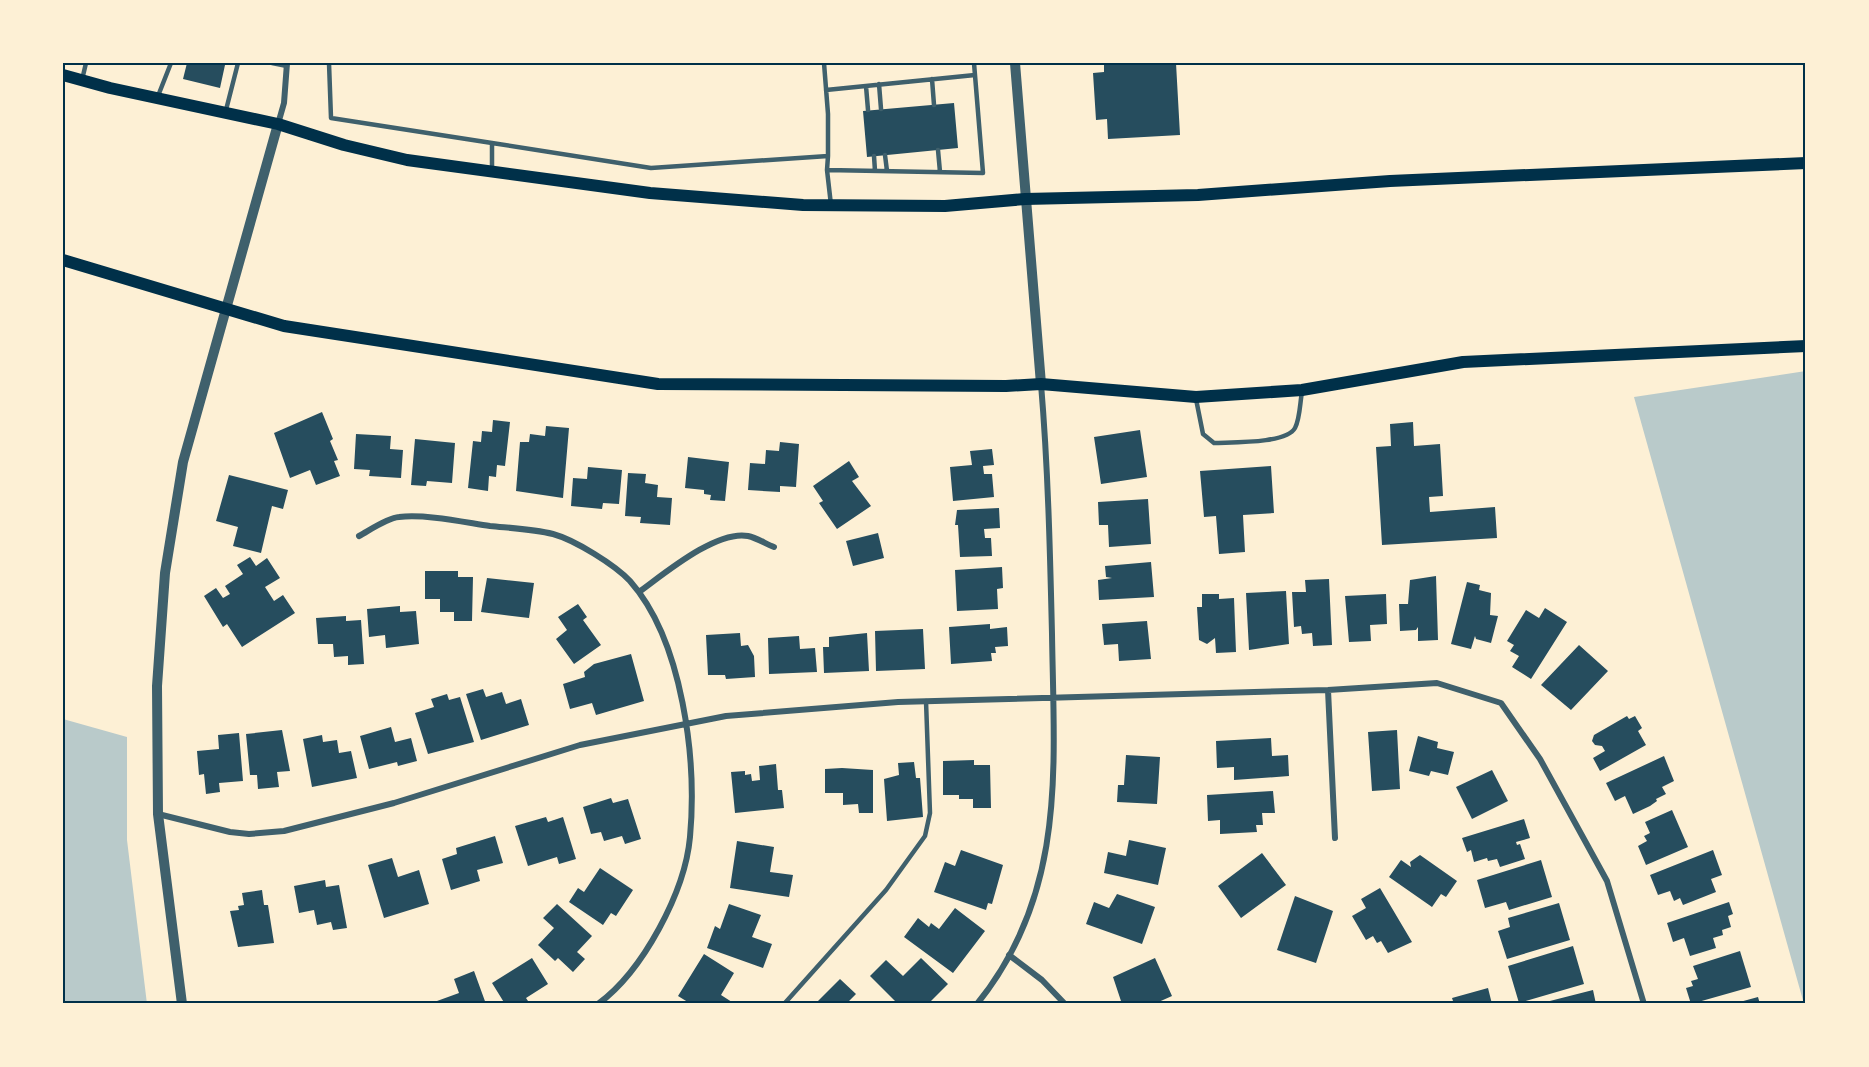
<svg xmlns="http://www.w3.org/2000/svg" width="1869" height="1067" viewBox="0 0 1869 1067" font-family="Raleway,sans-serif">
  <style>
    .green { fill: #b9caca }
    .building { fill: #264d5e }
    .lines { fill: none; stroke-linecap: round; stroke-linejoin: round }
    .service { stroke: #3f606c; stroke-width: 4.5 }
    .minor { stroke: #3f606c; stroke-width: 6 }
    .tertiary { stroke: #3f606c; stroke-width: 10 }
    .secondary { stroke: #003049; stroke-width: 12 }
    .neatline { fill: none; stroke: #003049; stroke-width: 2 }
  </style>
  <rect width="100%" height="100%" fill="#fdf0d5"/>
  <path class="green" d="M1806,371V1004H1804L1634,397Z
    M63,719L127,737V840L147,1004H63Z"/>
  <path class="building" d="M187,63L225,65L220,88L183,79Z
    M1104,63H1176L1180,135L1108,139L1107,119L1096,120L1093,73L1104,72Z
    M954,103L958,148L867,157L863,111Z
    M322,412L333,439L330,441L338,460L334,461L340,476L316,485L310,470L290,478L274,433Z
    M493,420L510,422L505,466L497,465L496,477L489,476L488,491L468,488L473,441L481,442L482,431L492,432Z
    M1413,422L1414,446L1440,444L1443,496L1429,497L1430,512L1495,507L1497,538L1382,545L1376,447L1391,446L1390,424Z
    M546,426L569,428L563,498L516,491L520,442H529L530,434L545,436Z
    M1140,430L1147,477L1101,484L1094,437Z
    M356,434L391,436L390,449L403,450L401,478L369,476L370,470L354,469Z
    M415,439L455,443L452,483L427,481L426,486L411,485Z
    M780,442L799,444L796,487L780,486V492L748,490L750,463L765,464L766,450L779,451Z
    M992,449L994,465L983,466L984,474H992L994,497L953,501L950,467L972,465L970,451Z
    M688,457L729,462L725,501L710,500L711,495L704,494V490L685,488Z
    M849,461L859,477L852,481L871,506L837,529L819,503L823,501L813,486Z
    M1271,466L1274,513L1243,515L1245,552L1219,554L1216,516L1204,517L1200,471Z
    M588,467L622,470L619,504L603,503L602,509L571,506L573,478L587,479Z
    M628,473L646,474L645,483L658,485L657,497L672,498L670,525L640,523L641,517L625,516Z
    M229,475L288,490L283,509L272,506L261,553L233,546L238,527L216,521Z
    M1148,499L1151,544L1109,547L1108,525H1099L1098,502Z
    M999,508L1000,528L984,529L985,538H991L992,556L960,557L958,525H955L957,510Z
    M878,533L884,558L853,566L846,541Z
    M250,557L256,566L267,558L280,578L265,587L274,601L283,595L295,613L242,647L227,624L223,627L204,596L216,588L223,598L230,594L225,586L243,574L237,565Z
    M1151,562L1154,597L1099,600L1098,580L1112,578L1106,577L1105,566Z
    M1002,567L1003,588L997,589L998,609L957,611L955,570Z
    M425,571H458V577H473L472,621H454V612H440V599H425Z
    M1436,576L1438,640L1418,641V627L1416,630L1400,631L1399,604H1408L1410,580Z
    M487,578L534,583L529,618L481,612Z
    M1329,579L1332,645L1313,646L1312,633L1302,634L1301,626L1294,627L1292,592H1306L1305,580Z
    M1467,582L1480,585L1479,590L1491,593L1490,615L1498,616L1491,643L1476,639L1475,636L1471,649L1451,644Z
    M1286,591L1289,644L1249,650L1246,593Z
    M1202,594H1219V599L1234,598L1236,652L1216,653L1215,638L1207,644L1199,640L1197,607H1202Z
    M1386,594L1387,624L1370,625L1371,641L1349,642L1345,596Z
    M578,604L587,617L583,620L601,645L574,664L556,639L567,630L558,617Z
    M400,606V612L416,611L419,644L386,648L385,635L369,637L367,609Z
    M1545,608L1567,622L1531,679L1512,667L1519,656L1510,651L1514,645L1507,641L1526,610L1539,618Z
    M346,616V621L361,620L364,664L348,665V656L334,657L333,644H318L316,618Z
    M1147,621L1151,659L1119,661L1118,644L1104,645L1102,624Z
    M990,624V629L1007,627L1008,646L995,647L996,653H991L992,661L951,664L949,627Z
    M923,629L925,669L876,671L875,631Z
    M740,633L741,646L748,645L754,656L755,677L726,679L725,675H708L706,635Z
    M867,633L869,671L824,673L823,647H829V637Z
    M799,636L800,649L815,648L817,672L769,674L768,638Z
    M1579,645L1608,671L1571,710L1541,685Z
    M631,654L644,701L596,715L592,703L570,709L563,684L585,677L584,672L594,664Z
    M483,689L486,697L502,692L506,704L521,699L529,725L481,740L466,694Z
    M447,694L449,700L460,697L474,742L428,754L415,713L434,707L431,699Z
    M1627,716L1629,719L1635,716L1642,728L1638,731L1646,745L1600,771L1593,758L1605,751L1602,746L1595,745L1592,741L1594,735Z
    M391,727L395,742L411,738L417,761L398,766L397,762L369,769L360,736Z
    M282,730L290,771L277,772L279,787L258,789L257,775H250L246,734Z
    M1397,730L1400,789L1372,791L1368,732Z
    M239,733L243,781L219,783L220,792L206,794L204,774L199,775L197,751L219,749L218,735Z
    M322,735L323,742L337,740L339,753L351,751L357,778L312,787L303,739Z
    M1418,736L1438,742L1437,748L1454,752L1448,775L1431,771L1429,776L1409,771Z
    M1271,738L1272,756L1288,755L1289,776L1234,780V767L1217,768L1216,741Z
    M1126,755L1160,757L1157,804L1117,802L1118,785H1124Z
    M1664,756L1674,781L1662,787L1666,794L1656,799L1657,801L1650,806L1633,814L1625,796L1615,801L1606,783Z
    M974,760V765H990L991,808H973V799H959V795H943V761Z
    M914,762L916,778H920L923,817L887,821L884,779L899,775L898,763Z
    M776,764L778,790H782L784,808L735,813L731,772L745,771V775L751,774L752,781L760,780L759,766Z
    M842,768L873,770V813H859L858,804L843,805V793H825V769Z
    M1492,770L1508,801L1472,819L1456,787Z
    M1273,791L1275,813H1262L1263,825H1256L1257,832L1220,834V820L1208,821L1207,795Z
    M611,798L613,803L628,799L641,839L625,844L622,836L604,841L601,832L591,834L583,807Z
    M1672,810L1688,847L1646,865L1638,846L1647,841L1644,836L1650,833L1645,822Z
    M546,817L548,822L563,817L576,859L559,864L557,857L528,866L515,826Z
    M1524,819L1530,838L1516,842L1517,845L1520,844L1525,859L1500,867L1497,859L1488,861L1487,858L1474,862L1471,850L1467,852L1462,838Z
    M495,836L503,863L477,870L480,881L451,890L442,859L457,854L456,848Z
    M1129,840L1166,848L1158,885L1104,873L1108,852L1126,856Z
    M737,841L774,847L770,872L793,875L789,897L730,888Z
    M961,850L1003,865L992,904L988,903L986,910L934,892L945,862L955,866Z
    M1713,850L1722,875L1711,879L1716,892L1683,905L1680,898L1674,901L1670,891L1658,895L1650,875Z
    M1262,853L1286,885L1241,918L1218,886Z
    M1420,855L1457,881L1446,897L1441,894L1432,907L1389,877L1401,860L1411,867L1410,862Z
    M392,858L398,877L419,870L429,904L384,918L368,865Z
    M1541,860L1552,897L1509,910L1506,902L1485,908L1477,880Z
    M600,868L633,890L616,916L611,913L603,925L569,902L578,888L584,892Z
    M325,880L326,887L339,885L347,928L333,930L331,922L317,925L314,910L299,913L294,886Z
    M1380,888L1412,942L1388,953L1381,941L1377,943L1373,936L1366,940L1352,916L1366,908L1361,899Z
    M262,890L264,905H268L274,943L238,947L230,911L239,910L238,906L244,905L242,893Z
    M1117,894L1155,907L1142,944L1086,924L1094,902L1109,908Z
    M1295,896L1333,911L1316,963L1277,950Z
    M1729,902L1733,914L1728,916L1731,927L1722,930L1723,935L1713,938L1716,948L1690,956L1684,938L1673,942L1667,923Z
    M1559,903L1570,940L1507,959L1498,931L1510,927L1508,918Z
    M557,904L592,936L577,952L585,959L573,972L558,958L555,961L538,945L554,928L543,918Z
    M729,904L761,915L752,937L772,944L763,968L707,948L715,926L720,929Z
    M955,908L985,931L953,973L904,937L918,918L929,927L931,923L939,929Z
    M1573,946L1584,984L1519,1003L1508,966Z
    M1740,951L1751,987L1691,1004L1686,988L1693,986L1691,981L1698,979L1693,966Z
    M704,954L734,973L721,995L735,1004H691L678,996Z
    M532,958L548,984L526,998L530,1004H505L492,983Z
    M921,958L948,984L928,1004H898L870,976L886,960L903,976Z
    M1155,958L1172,996L1154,1004H1122L1113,977Z
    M474,971L486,1004H439L437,1001L459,993L454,979Z
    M840,979L856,994L849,1001L853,1004H821L818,1001Z
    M1488,988L1492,1004H1454L1452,998Z
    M1593,990L1596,1004H1542V1003Z
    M1758,997L1760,1004H1736V1003Z"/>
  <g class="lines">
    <path class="service" d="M272,63L287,66
      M329,63L331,118L492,143V170
      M824,63L828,114V156
      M932,79L934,105
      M82,80L86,63
      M879,84L881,109
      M866,86L868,110
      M826,90L975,75
      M158,96L171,63
      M226,110L238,63
      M492,143L651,168L828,156L827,170L983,173L974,63
      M938,150L940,172
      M885,155L887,171
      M874,156L875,171
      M827,170L831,205
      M1196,399L1203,434L1214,443C1231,442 1286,444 1295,428C1300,419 1300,402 1302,392
      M784,1004L886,890L925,836L930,813L926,701"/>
    <path class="minor" d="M278,124L284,103L287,63
      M359,536C370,530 387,518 399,517C426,514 463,522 490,526C510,528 533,529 553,534C575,540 615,565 630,581C683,641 697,760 690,837C685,892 643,971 598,1004
      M639,592C664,574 716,530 748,536C757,538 766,544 774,547
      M1328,690L1335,838
      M158,814L230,832L249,834L284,831L394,803L580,745L726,716L898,702L1328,690L1437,683L1501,703L1540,759L1607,881L1644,1004
      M1009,955L1042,980L1065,1004
      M977,1004C1067,893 1054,768 1052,634C1050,550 1048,467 1041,384"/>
    <path class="tertiary" d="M1015,63L1041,384
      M182,1004L158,814L157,686L165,573L183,462L278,124"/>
    <path class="secondary" d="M63,75L110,88L278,124L344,145L407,160L650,193L803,205L945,206L1025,199L1198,195L1390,181L1806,163
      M63,260L284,326L658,384L1006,386L1041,384L1196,397L1302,390L1463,362L1806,346"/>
  </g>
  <rect width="1869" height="1067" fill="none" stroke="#fdf0d5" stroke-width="129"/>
  <rect x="64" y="64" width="1740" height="938" class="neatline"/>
</svg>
